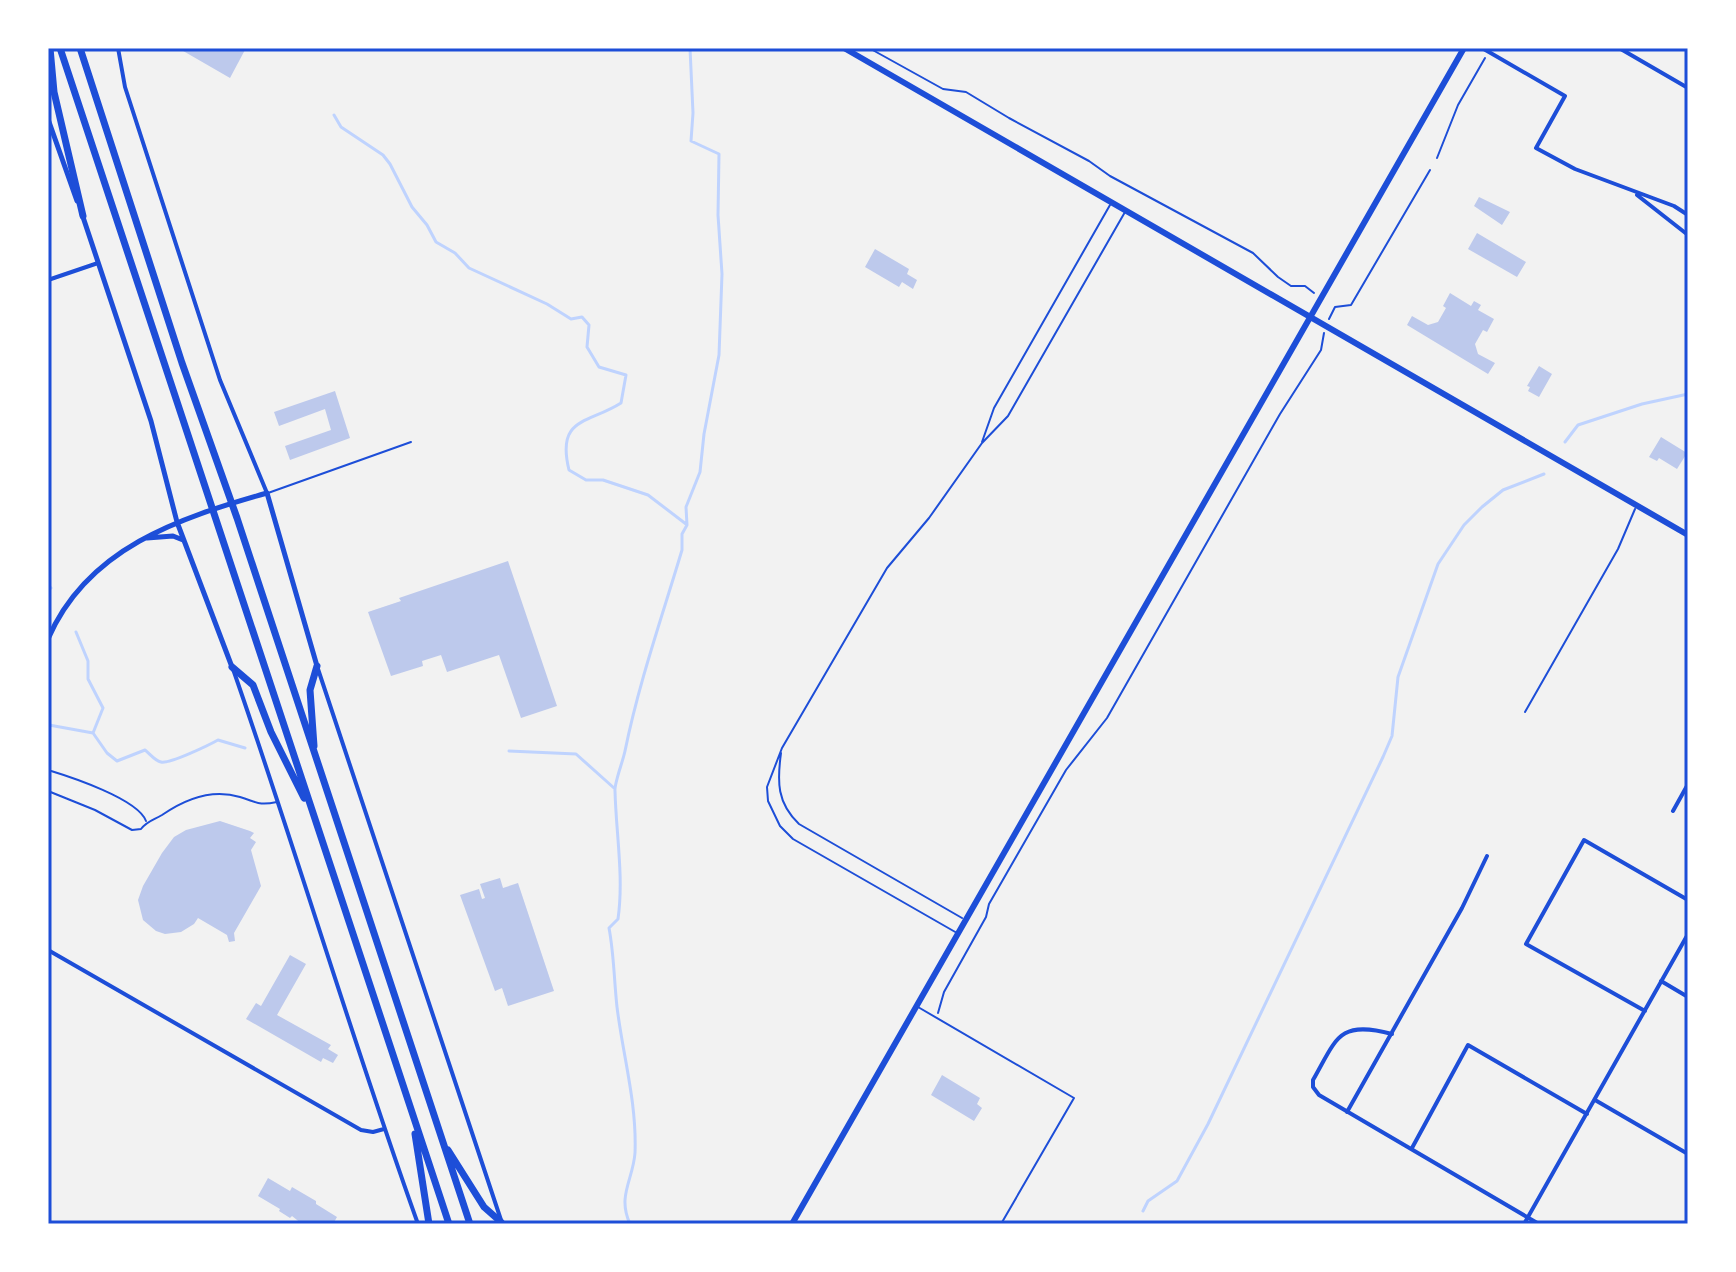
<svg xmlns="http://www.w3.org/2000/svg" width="1736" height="1272" viewBox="0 0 1736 1272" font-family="'Titillium Web',sans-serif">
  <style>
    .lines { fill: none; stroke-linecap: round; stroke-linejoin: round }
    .stream { stroke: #bfd3fe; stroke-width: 3 }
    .building { fill: #bdc9ec }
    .path { stroke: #1d4ed8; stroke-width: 2 }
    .service { stroke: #1d4ed8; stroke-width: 2 }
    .minor { stroke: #1d4ed8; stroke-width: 4 }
    .tertiary { stroke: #1d4ed8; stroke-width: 5 }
    .secondary { stroke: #1d4ed8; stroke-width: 6 }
    .motorway { stroke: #1d4ed8; stroke-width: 7 }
    .neatline { fill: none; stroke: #1d4ed8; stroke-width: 3 }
  </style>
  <rect width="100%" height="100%" fill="#f2f2f2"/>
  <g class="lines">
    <path class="stream" d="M334,115L341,127L383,155L390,164L412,207L427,225L436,242L455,253L469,268L547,304L571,319L582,317L589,325L587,347L599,367L626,375L621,403C588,424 556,417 569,470L586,480H603L648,495L686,524
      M1565,442L1578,425L1642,404L1688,394
      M48,585L51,588
      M76,632L88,661V679L103,708L93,733L107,753L117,761L145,750C150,754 155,761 161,762C170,764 209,745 218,740L245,748
      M49,725L93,733
      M509,751L576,754L614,788
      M1143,1211L1148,1201L1177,1181L1208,1124L1383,757L1392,736L1398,677L1438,564L1464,525L1482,507L1503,490L1544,474
      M630,1224C617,1196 633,1180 635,1153C637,1103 623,1056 617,1007C614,980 614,954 609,928L618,919C624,877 616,833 615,791C614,784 623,761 625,751C639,682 662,617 682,550V534L687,525L686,507L700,472L704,434L719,355L722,274L718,215L719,154L691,141L693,113L690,48"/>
  </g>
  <path class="building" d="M178,48H246L230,78Z
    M1479,197L1510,212L1502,225L1474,206Z
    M1477,233L1526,262L1517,277L1468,249Z
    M875,249L909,269L907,274L917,280L913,289L902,282L899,287L865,267Z
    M1450,293L1471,306L1474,301L1481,305L1478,310L1494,319L1487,332L1483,330L1475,344L1478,354L1495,363L1488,374L1407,325L1412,316L1428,325L1438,322L1446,308L1443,306Z
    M1539,366L1552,374L1539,397L1528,391L1530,387L1527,386Z
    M335,391L350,438L290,460L285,446L331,430L325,409L279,426L274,412Z
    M1661,437L1687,453L1677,469L1659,458L1657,461L1649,457Z
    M508,561L557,706L521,718L499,655L447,672L441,655L422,661L423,666L391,676L368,612L401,601L399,598Z
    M220,821L250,831L254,833L250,838L256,842L251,850L261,886L234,933L235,941L229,942L227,935L198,918L194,924L181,932L165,934L156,931L143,920L138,900L143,886L162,853L174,837L186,830Z
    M500,878L503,888L518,883L554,991L508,1006L502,988L495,991L460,895L479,889L482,899L485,898L480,884Z
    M290,955L306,964L277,1015L331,1045L328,1049L338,1055L333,1063L323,1058L321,1062L246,1019L256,1003L261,1006Z
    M942,1075L980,1098L977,1104L982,1108L974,1121L931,1095Z
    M268,1178L290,1191L292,1187L316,1201V1204L337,1217L333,1224H302L292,1216L290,1218L279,1211L280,1209L258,1196Z"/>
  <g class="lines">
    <path class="path" d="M869,48L943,89L966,92L1009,118L1089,161L1110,176L1253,253L1278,277L1291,286H1305L1314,293
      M1437,158L1458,105L1485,58
      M1329,319L1335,307L1351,305L1430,170
      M938,1013L944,992L986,917L989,904L1066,770L1107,718L1280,414L1321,350L1324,333"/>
    <path class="service" d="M982,442L994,408L1110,205
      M268,493L411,442
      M1525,712L1618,549L1635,509
      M781,753C777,782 777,803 799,824L962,918
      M48,770C71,777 138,799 146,821
      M48,791L95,810L132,830L141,829C147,821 154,820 162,815C185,799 211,788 240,797C257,802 258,806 277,802
      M957,933L793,839L780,826L768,801L767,787L782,748L887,568L929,518L982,443L1008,416L1125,212
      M918,1007L1074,1098L1001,1224"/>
    <path class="minor" d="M118,48L125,87L220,380L267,493
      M1482,48L1565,96L1536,148L1575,169L1674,206L1688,215
      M1619,48L1688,88
      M1637,195L1688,235
      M48,280L98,263
      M317,666L501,1220
      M233,669C297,853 352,1040 418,1224
      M1673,811L1688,784
      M48,950L361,1130L373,1132L384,1129
      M1661,981L1688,997
      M1645,1011L1526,944L1584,840L1688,900
      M1392,1034C1338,1020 1337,1038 1313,1080V1087L1319,1095L1539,1224
      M1595,1100L1688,1154
      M1347,1112L1462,908L1487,856
      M1412,1148L1468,1045L1587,1114
      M1524,1224L1688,934"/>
    <path class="tertiary" d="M48,119L77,201
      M82,214L151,421L177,522L232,667
      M147,538L173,536L183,540
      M48,639C87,548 179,518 267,493L317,666"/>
    <path class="secondary" d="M844,48L1688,535
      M792,1224L1464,48"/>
    <path class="motorway" d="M50,48L54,92L83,216
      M60,48L449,1224
      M80,48L182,363L237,518L470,1224
      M232,667L253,685L271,732L304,798
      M314,746L310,690L317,666
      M415,1134L429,1224
      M448,1150L484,1207L501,1222"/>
  </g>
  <rect width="1736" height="1272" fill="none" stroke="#ffffff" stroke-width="100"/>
  <rect x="50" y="50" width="1636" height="1172" class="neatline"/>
</svg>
